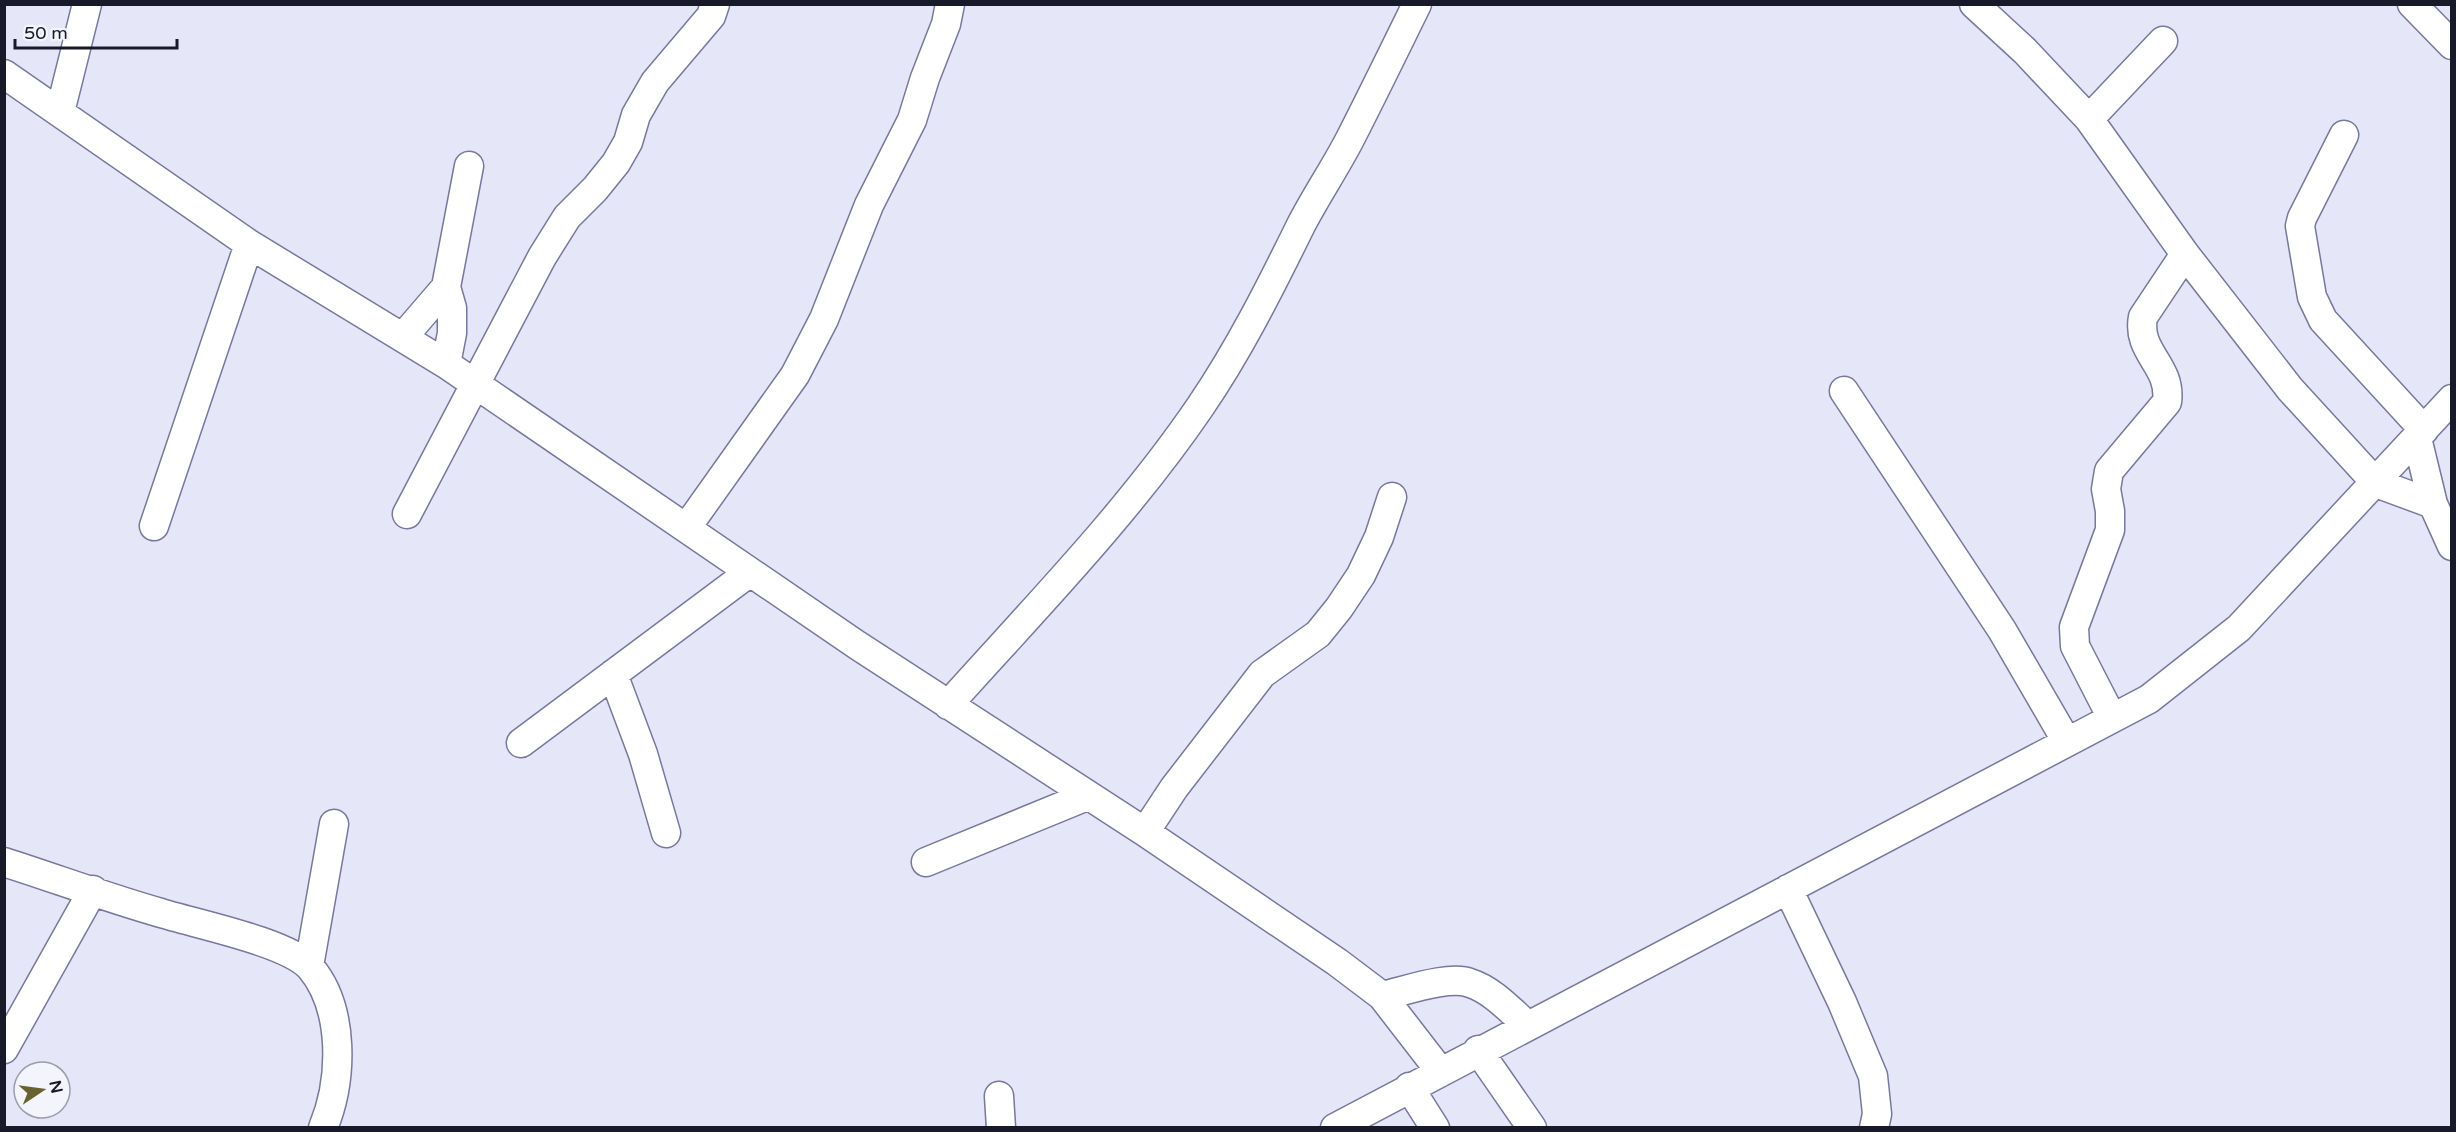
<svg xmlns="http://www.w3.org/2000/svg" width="2456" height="1132" viewBox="0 0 2456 1132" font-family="'Varela Round',sans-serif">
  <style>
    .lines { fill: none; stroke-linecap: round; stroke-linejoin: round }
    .minor-casing { stroke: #76789f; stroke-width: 31 }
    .minor { stroke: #fff; stroke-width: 28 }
  </style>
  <rect width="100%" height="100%" fill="#e5e6f8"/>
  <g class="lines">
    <defs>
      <path id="minor" d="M1974,4L2025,51L2089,119L2185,254L2290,389L2376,483L2433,504
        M2412,4L2452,45
        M4,74L249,244L446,364L857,645L1145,832L1337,962L1382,996L1440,1071
        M60,112L87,4
        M2089,119L2163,41
        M2344,135L2302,218L2300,226L2312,297L2323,320L2424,430
        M403,337L446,287
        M446,364L452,333V308L446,287L469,166
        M1844,391L2002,630L2067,742
        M2417,438L2433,504L2452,546
        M407,514L542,257L567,217L595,189L616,163L628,142L636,115L655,82L711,16L715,4
        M154,526L249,244
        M687,527L795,375L824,319L869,205L912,120L925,78L946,24L950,4
        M613,674L643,754L666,833
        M948,705C1034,609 1127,514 1200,407C1239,350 1270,288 1301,225C1316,196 1335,168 1350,139C1373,94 1395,49 1417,4
        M2112,718L2075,646L2074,627L2110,530V511L2106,489L2109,471L2167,402C2172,365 2136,353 2143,317L2185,254
        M521,743L750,572
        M1145,832L1174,788L1262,674L1318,634L1339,608L1361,575L1379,537L1392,497
        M4,862C57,879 108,898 161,913C196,924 287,942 310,967C345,1008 343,1080 323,1128
        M926,862L1087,796
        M1788,889L1842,1002L1873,1076L1877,1114L1874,1128
        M309,966L334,824
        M1382,996C1405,991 1449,975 1470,983C1492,990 1510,1010 1527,1025
        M4,1049L93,890
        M1478,1050L1532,1128
        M1409,1087L1435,1128
        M999,1096L1001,1128
        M1335,1128L2149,699L2239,628L2452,399"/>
    </defs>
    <use href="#minor" class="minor-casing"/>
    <use href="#minor" class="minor"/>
  </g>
  <rect width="2456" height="1132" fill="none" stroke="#191a29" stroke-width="12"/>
  <g transform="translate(42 1090) rotate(77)"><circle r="28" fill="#f4f4fd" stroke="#9c9da8" stroke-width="1.5"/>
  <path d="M0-4.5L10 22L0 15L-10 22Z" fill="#68622e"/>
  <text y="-9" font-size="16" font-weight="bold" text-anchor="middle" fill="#191a29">N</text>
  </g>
  <path d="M15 39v9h162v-9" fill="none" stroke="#191a29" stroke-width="3"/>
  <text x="24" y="39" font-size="18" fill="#191a29" stroke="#f4f4fd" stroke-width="4.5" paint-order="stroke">50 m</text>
</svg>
